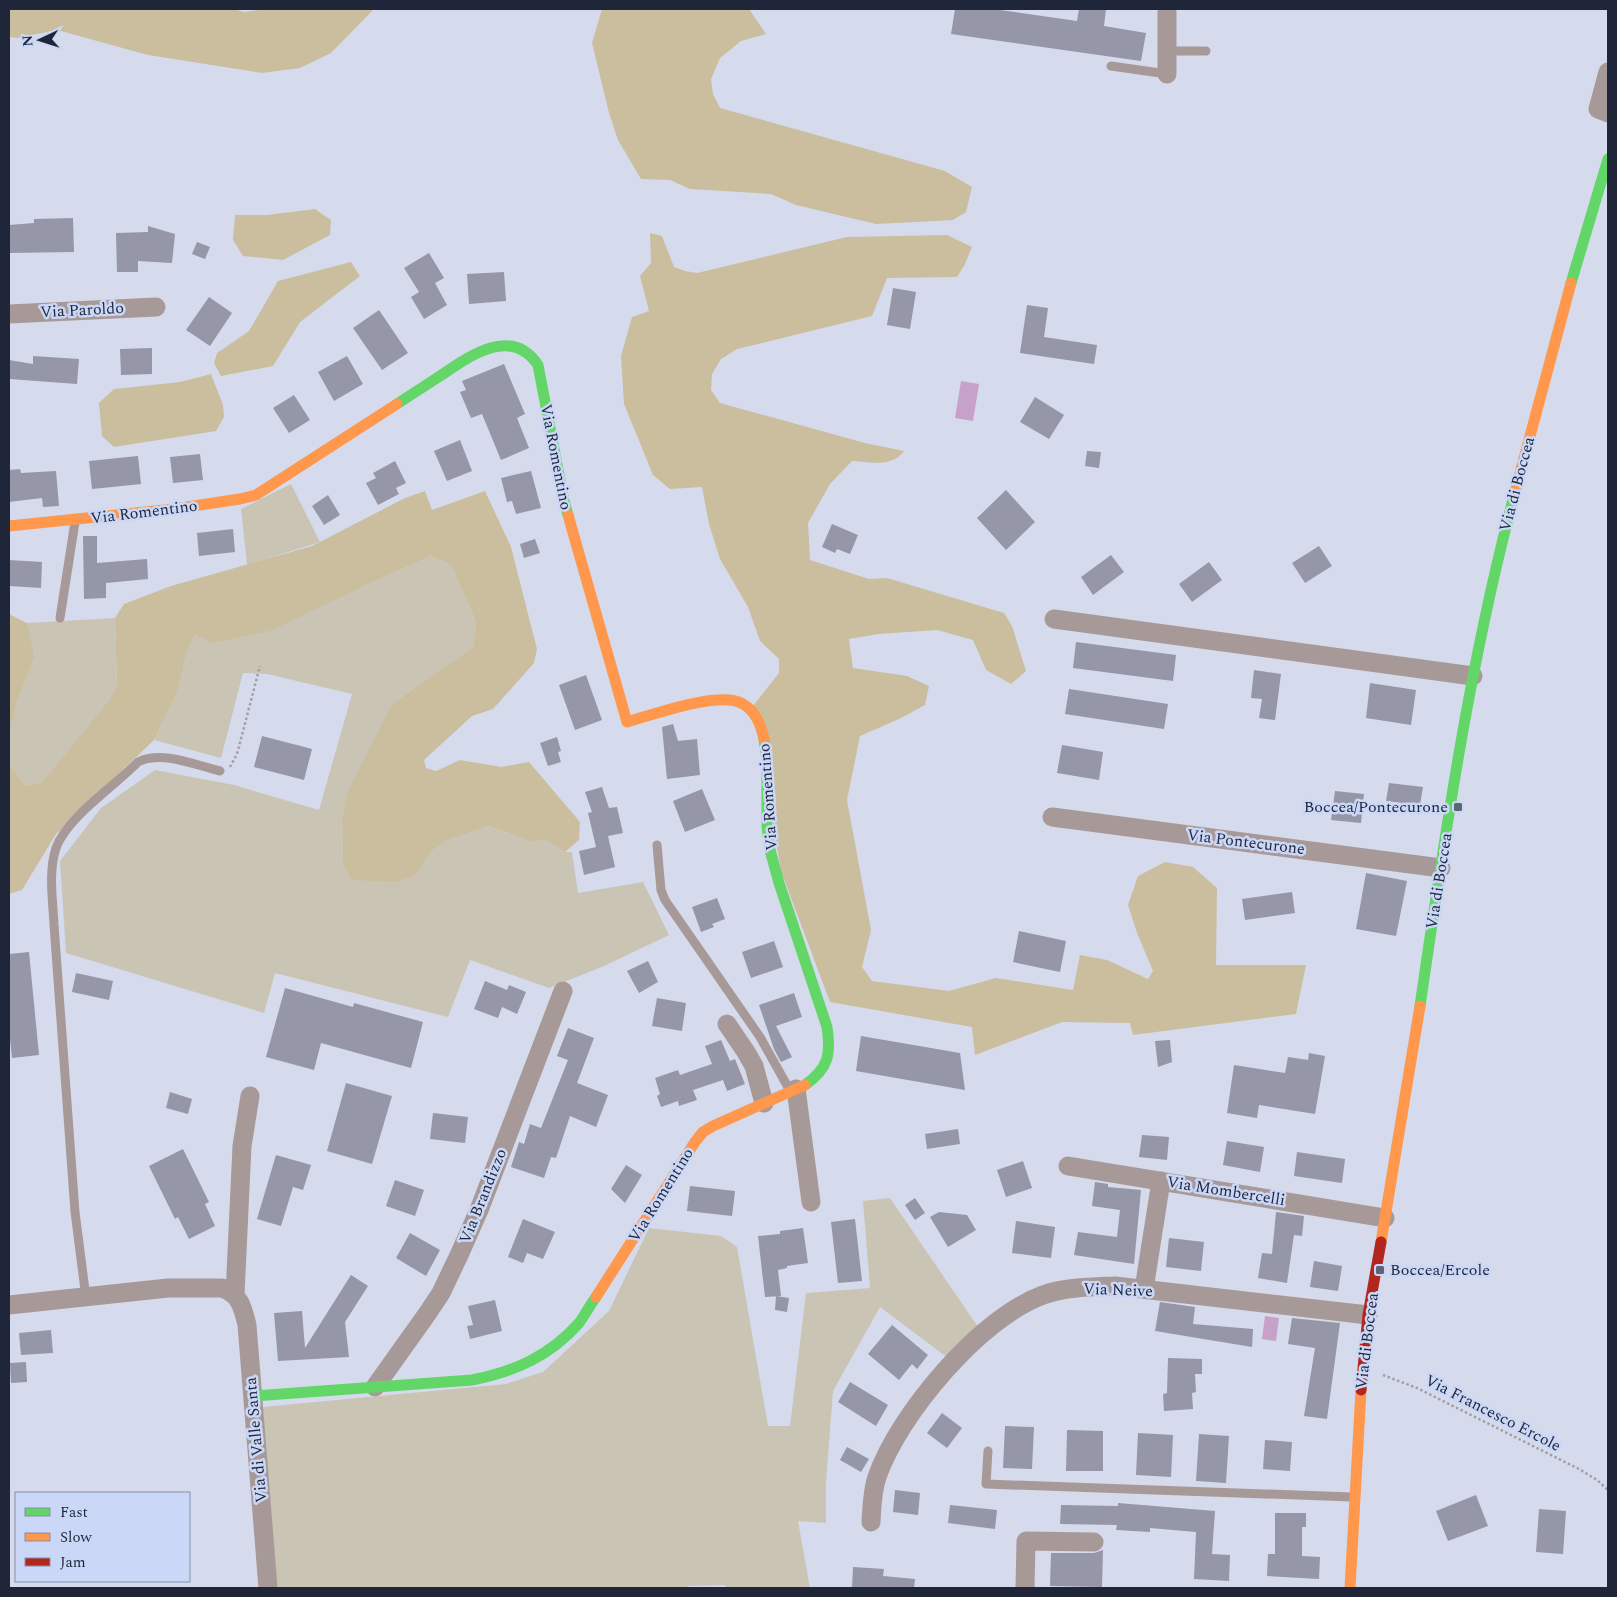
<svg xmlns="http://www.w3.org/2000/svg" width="1617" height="1597" viewBox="0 0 1617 1597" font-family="Spectral,serif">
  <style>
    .green { fill: #cac4b5 }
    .forest { fill: #cabe9e }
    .water { fill: #c6a1c9 }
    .building { fill: #9596a7 }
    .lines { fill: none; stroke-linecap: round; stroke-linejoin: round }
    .path { stroke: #a49ea4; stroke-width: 2.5; stroke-dasharray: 2.5 2.5; stroke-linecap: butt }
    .lane { stroke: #a89999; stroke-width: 9 }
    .street { stroke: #a89999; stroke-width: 19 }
    .fast { stroke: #63d668; stroke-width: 11 }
    .slow { stroke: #ff974d; stroke-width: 11 }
    .jam { stroke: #b3261e; stroke-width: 11 }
    .poi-dot { fill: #5f6578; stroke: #cbd7f6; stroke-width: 2 }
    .labels { text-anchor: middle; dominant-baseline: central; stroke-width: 5; stroke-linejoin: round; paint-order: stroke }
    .street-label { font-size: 16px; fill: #1f263a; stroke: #cbd7f6 }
    .poi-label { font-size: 16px; fill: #1f263a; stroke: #cbd7f6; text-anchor: end }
  </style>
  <rect width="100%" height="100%" fill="#d5dbec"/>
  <path class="green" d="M291,484L320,542L247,565L241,509Z
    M431,556L451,565L476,622L473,647L392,704L342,820L343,866L351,880L415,876L432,851L448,840L489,826L532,842L545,840L565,852H572L578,893L643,882L669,935L604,966L549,988L470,960L448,1017L275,973L264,1013L66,953L60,861L101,808L155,770L234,785L319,810L352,694L267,674L243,673L221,758L154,740L177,693L187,652L195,635L212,643L366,585Z
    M115,618L117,686L108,701L42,782L26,786L9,764V735L17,702L35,656L27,623Z
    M890,1198L978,1327L948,1358L880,1307L833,1391L826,1482V1523L798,1521L810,1588H727L725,1585L688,1586V1588H276L263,1407L506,1384L543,1372L609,1311L649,1228L721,1236L737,1247L768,1426H790L806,1293L870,1288L863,1201Z"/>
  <path class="forest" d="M9,9H233L244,12L267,9H374L331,53L300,68L262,73L148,55L57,30L17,38L9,37Z
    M602,9H749L766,34L741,41L720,58L711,79L713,94L720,108L945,171L972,187L966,212L953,220L876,224L796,205L771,194L690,189L670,180L641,179L618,140L609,113L592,43Z
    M315,209L331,220L330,235L283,260L243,256L233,240L235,215H267Z
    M650,233L662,236L674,267L685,271L697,273L847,237L947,235L972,247L965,264L957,277L887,278L872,316L737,349L721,359L712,374L711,390L720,403L865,443L904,451C891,468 871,462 852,461L830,484L808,523L810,560L869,579L887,578L1004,613L1012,626L1026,671L1011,684L986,670L973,640L937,630L879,634L849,639L853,668L907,676L929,686L925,705L899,719L860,736L847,800L871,930L862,967L872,981L949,991L996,978L1073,990L1080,955L1107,960L1148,979L1153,971L1137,933L1128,905L1138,876L1165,862L1193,867L1217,888L1216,965H1306L1296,1014L1133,1035L1130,1023L1062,1022L975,1055L972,1027L830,1002L781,871L753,706L779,673V659L760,641L748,607L720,559L709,524L702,487L670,489L653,475L624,404L621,356L632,317L649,311L640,276L651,263Z
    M351,262L360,276L300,322L273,366L221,376L214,363L217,353L249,331L278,281Z
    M211,374L223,405L224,417L216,431L114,447L102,436L99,403L114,389L180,382Z
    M425,491L432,510L485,491L511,547L537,649L534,663L493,709L472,716L424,760L426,768L436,771L460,760L501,767L529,762L580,822L579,840L565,852L545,840L532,842L489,826L448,840L432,851L415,876L395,882L351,880L343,866L342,820L348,791L392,704L473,647L476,622L451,565L431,556L366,585L270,631L212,643L195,635L187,652L177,693L154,740L56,834L22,890L9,894V764L26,786L42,782L108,701L117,686L115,618L124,604L171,586L312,546L405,498Z
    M9,614L27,623L35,656L17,702L9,735Z"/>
  <path class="water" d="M961,381L979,384L973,421L955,418Z
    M1265,1316L1279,1318L1276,1341L1262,1339Z"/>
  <path class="building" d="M955,9H993L1077,21L1079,9H1106L1104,26L1146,33L1141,61L951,34Z
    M73,218L74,252L9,253V225L34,223V219Z
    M148,226L175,234L172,263L138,261V272H117L116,233L148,232Z
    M197,242L210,247L205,259L192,254Z
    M429,253L444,278L435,283L447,305L424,319L411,297L419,292L404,268Z
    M504,272L506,301L469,304L467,274Z
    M893,288L916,292L910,329L887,325Z
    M209,297L232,313L210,346L186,330Z
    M1027,305L1048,308L1044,337L1097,345L1094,364L1020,353Z
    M379,310L408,353L382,370L353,328Z
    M152,348V374L121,375L120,349Z
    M33,356L79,359L77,384L9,379V360L33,364Z
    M347,356L363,384L334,401L318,372Z
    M504,364L525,414L517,418L529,448L501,460L482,414L471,418L460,392L466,390L462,381Z
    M294,395L310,420L289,433L273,408Z
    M1035,397L1064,415L1049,439L1020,422Z
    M460,440L472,471L447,481L434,451Z
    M1087,451L1101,452L1099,468L1085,466Z
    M200,454L203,480L173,483L170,457Z
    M138,456L141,484L92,489L89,461Z
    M395,461L406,483L396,488L399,494L378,505L366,483L376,478L373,473Z
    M20,469L21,473L56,471L59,506L43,507L42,498L9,502V470Z
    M531,471L541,508L516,514L512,501L507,502L501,478Z
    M1006,490L1035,522L1006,550L977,518Z
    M328,495L340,515L324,525L312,506Z
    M832,524L858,535L850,554L837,549L835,553L822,547Z
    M233,529L235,552L199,556L197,533Z
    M83,536H97V563L147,559L148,579L106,583V598L84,599Z
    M535,539L540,553L524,558L520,544Z
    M1319,546L1332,566L1305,583L1292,563Z
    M1111,555L1124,572L1093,595L1081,577Z
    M9,560L42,562L41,588L9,586Z
    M1209,562L1222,580L1192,602L1179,584Z
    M1076,642L1176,655L1173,681L1073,668Z
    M1254,670L1281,674L1275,720L1259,718L1262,699L1251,698Z
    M586,675L602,720L575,730L559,685Z
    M1370,683L1416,690L1411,725L1366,718Z
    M1069,689L1168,704L1164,729L1065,714Z
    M673,724L678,741L697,739L700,775L667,779L662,727Z
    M262,736L312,749L304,780L254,767Z
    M557,737L561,751L558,752L561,762L548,766L540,743Z
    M1062,745L1103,752L1099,780L1057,773Z
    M1389,783L1423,787L1420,805L1386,801Z
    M602,787L609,808L617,807L623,833L608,836L615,867L584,875L579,851L596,847L588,813L592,812L585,792Z
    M702,789L715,820L685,832L673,801Z
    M1335,791L1364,794L1361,823L1331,820Z
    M1366,873L1407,881L1396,936L1356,929Z
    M1292,892L1295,913L1245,920L1242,899Z
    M717,898L725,919L712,924L714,927L701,932L692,907Z
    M1019,931L1066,941L1060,972L1013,962Z
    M774,941L783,967L751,978L742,952Z
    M29,952L39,1055L12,1058L9,1030V954Z
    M648,961L658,982L639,993L627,971Z
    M76,973L113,981L109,1000L72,992Z
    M485,981L507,990L509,985L526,992L517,1014L502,1007L498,1018L474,1009Z
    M285,988L353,1007L354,1003L423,1022L411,1068L321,1043L314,1070L266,1057Z
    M794,993L802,1017L776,1026L792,1057L781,1062L774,1049L759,1005Z
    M657,998L686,1003L682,1031L652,1026Z
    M568,1028L594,1038L577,1083L608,1095L596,1127L570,1116L556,1158L551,1157L544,1178L511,1167L519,1142L524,1144L530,1124L541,1128L568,1060L557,1056Z
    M861,1036L960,1053L965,1090L856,1071Z
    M721,1040L730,1061L735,1059L745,1084L727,1091L723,1080L693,1090L697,1100L679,1106L678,1101L661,1107L657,1096L660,1094L655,1078L678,1070L680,1075L712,1064L705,1046Z
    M1170,1040L1172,1062L1158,1067L1155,1041Z
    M1309,1053L1325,1056L1315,1114L1259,1105L1257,1118L1227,1113L1234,1065L1285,1073L1288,1057L1308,1060Z
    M346,1083L392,1096L372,1164L327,1151Z
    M170,1092L192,1099L188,1114L166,1108Z
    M433,1113L468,1117L465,1143L430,1139Z
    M958,1129L960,1144L927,1149L925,1134Z
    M1142,1135L1169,1137L1167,1160L1139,1157Z
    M1227,1141L1264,1147L1260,1172L1223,1165Z
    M183,1149L209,1202L205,1204L215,1226L189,1239L178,1217L175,1219L149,1166Z
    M1297,1152L1345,1159L1342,1183L1294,1176Z
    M276,1155L311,1165L303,1190L293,1187L281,1226L257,1219Z
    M1023,1161L1032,1188L1006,1197L997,1170Z
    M626,1165L642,1175L625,1203L611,1189Z
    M395,1180L424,1190L415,1216L386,1206Z
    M1095,1182L1108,1184V1187L1141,1190L1134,1264L1074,1255L1078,1232L1117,1237L1120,1210L1092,1206Z
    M690,1186L735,1191L732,1216L687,1211Z
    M915,1198L925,1213L915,1220L905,1205Z
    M939,1212L967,1215L976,1230L948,1247L930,1217Z
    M1276,1212L1304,1216L1302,1236L1294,1235L1287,1283L1258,1278L1262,1253L1272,1254Z
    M523,1219L555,1232L543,1259L527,1253L523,1263L508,1257Z
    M855,1219L862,1281L838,1283L831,1222Z
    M1016,1221L1055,1227L1051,1258L1012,1253Z
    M803,1228L808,1263L787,1266V1268L778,1270L781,1296L765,1297L758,1236L780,1234V1231Z
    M410,1233L440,1250L426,1276L396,1258Z
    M1169,1238L1204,1242L1201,1271L1166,1267Z
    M1314,1261L1342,1266L1338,1291L1310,1287Z
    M351,1275L368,1286L345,1322L349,1357L278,1361L274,1313L302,1311L305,1348Z
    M776,1296L789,1298L787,1312L775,1310Z
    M495,1300L502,1331L470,1339L467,1326L473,1325L468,1306Z
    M1160,1302L1195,1307L1193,1324L1253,1329L1252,1347L1155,1331Z
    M1292,1318L1340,1323L1327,1419L1304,1416L1315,1348L1288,1344Z
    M892,1325L928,1355L917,1369L912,1364L899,1380L868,1354Z
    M51,1330L53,1353L21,1355L19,1333Z
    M1168,1358L1202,1359V1374H1195L1196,1392L1192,1393L1193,1409L1164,1411L1163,1394L1167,1393Z
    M26,1362L27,1382L11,1383L10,1363Z
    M850,1382L888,1405L876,1426L838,1402Z
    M942,1413L962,1428L947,1448L927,1433Z
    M1005,1426L1034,1427L1032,1469L1003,1468Z
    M1067,1430L1103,1431V1471H1066Z
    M1138,1433L1173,1435L1171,1477L1136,1475Z
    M1199,1434L1229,1436L1226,1483L1196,1481Z
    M1265,1440L1292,1442L1290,1471L1263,1469Z
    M847,1447L869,1459L861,1472L840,1460Z
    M895,1490L920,1493L918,1515L893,1512Z
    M1476,1495L1488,1526L1448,1541L1436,1511Z
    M1118,1503L1215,1511L1212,1554L1230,1555L1229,1581L1194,1579L1196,1532L1150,1528V1532L1116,1530L1117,1525L1060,1524L1061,1505L1118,1506Z
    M950,1505L997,1510L995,1529L948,1523Z
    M1539,1509L1566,1511L1563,1554L1536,1552Z
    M1275,1513H1306V1527H1302V1556L1320,1557L1319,1579L1267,1576L1268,1554H1275Z
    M1103,1550L1102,1587L1050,1586L1051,1553H1094Z
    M853,1567L884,1569L883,1576L915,1579L914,1588H852Z"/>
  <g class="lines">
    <path class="path" d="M230,767L237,754L260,666
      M1383,1375L1417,1388L1579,1469L1597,1480L1608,1490"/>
    <path class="lane" d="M1167,51H1206
      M1111,66L1167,74
      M60,618L75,522
      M657,845L661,890L665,900L760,1037L789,1089
      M86,1298L75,1212L54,925C53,901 48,872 56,848C67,817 115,786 138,762C162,750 195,765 220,771
      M988,1451L986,1484L1352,1497"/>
    <path class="street" d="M1167,9V74
      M1608,72L1598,109L1608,113
      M9,314L156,307
      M1054,619L1473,676
      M1052,817L1441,868
      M727,1024L746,1052L754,1066L764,1103
      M796,1089L811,1202
      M1068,1166L1385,1218
      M1144,1289L1161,1181
      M235,1295L242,1146L250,1096
      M9,1305L168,1288H222C240,1294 243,1308 247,1325L268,1588
      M375,1387L427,1314L441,1293L460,1253L479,1210L563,991
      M871,1522C872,1506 872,1491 877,1477C899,1414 980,1318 1043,1295C1066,1287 1091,1287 1115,1286L1368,1315
      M1025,1588L1026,1541L1094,1542"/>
    <path class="fast" d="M1571,283L1608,159
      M397,404C412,394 428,384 443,374C471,355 512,326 538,365L564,501L568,515
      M764,739L767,759V827L770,850L779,883L827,1027C831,1054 829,1068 805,1085
      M1420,1006C1445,834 1470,660 1515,492
      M253,1396L472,1380C514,1372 550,1356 579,1323C585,1315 590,1305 596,1297"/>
    <path class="slow" d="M1515,492L1571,283
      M568,515L627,722C652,715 720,690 743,704C756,711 761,725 764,739
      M9,526L174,509L240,499L256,495L397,404
      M1381,1242L1420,1006
      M596,1297L695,1142L703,1132L713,1126L805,1085
      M1350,1588L1361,1390"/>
    <path class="jam" d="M1361,1390L1368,1315L1381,1242"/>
  </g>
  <g class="poi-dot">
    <rect x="1453" y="802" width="10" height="10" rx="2.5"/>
    <rect x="1375" y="1265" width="10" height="10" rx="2.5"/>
  </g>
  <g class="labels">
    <g class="street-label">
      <text transform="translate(82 310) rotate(-3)">Via Paroldo</text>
      <text transform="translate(556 457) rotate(79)">Via Romentino</text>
      <text transform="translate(1517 484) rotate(-75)">Via di Boccea</text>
      <text transform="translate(144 512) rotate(-7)">Via Romentino</text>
      <text transform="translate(768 797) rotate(-94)">Via Romentino</text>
      <text transform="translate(1246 842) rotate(7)">Via Pontecurone</text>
      <text transform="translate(1439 881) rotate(-81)">Via di Boccea</text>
      <text transform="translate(1226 1191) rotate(9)">Via Mombercelli</text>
      <text transform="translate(661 1195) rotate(-58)">Via Romentino</text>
      <text transform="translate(483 1196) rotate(-68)">Via Brandizzo</text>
      <text transform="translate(1118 1290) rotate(2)">Via Neive</text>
      <text transform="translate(1367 1341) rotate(-83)">Via di Boccea</text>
      <text transform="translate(1493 1413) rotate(27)">Via Francesco Ercole</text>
      <text transform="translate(256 1440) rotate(-95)">Via di Valle Santa</text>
    </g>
    <g class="poi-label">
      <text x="1448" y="807">Boccea/Pontecurone</text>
      <text x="1390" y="1270" text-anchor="start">Boccea/Ercole</text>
    </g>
  </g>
  <rect width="1617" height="1597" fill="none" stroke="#1f263a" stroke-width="20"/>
  <rect x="15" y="1492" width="175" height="90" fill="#cbd7f6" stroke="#8690ab"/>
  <rect x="25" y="1508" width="25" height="8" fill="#63d668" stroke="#8690ab"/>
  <text x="60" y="1517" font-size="15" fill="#1f263a">Fast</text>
  <rect x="25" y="1533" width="25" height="8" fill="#ff974d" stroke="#8690ab"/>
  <text x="60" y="1542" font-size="15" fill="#1f263a">Slow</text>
  <rect x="25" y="1558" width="25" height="8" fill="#b3261e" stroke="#8690ab"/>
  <text x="60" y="1567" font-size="15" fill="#1f263a">Jam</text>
  <g transform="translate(40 40) rotate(266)" stroke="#cbd7f6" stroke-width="4" paint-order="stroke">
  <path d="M0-4L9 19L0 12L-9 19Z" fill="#1f263a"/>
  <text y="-8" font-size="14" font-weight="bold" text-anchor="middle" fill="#1f263a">N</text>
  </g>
</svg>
